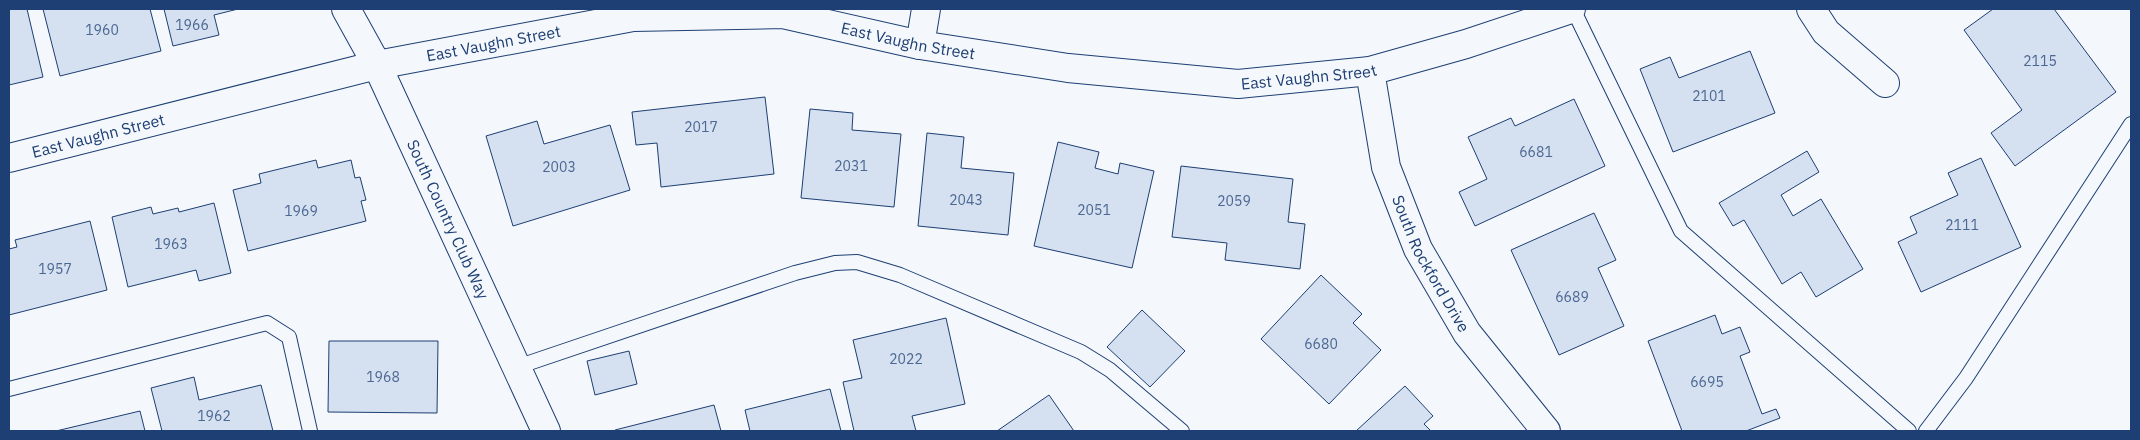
<svg xmlns="http://www.w3.org/2000/svg" width="2140" height="440" viewBox="0 0 2140 440" font-family="'IBM Plex Sans',sans-serif">
  <style>
    .building { fill: #d5e0f0; stroke: #1d3f73 }
    .lines { fill: none; stroke-linecap: round; stroke-linejoin: round }
    .service-casing { stroke: #1d3f73; stroke-width: 16 }
    .minor-casing { stroke: #1d3f73; stroke-width: 30 }
    .service { stroke: #f4f7fb; stroke-width: 14 }
    .minor { stroke: #f4f7fb; stroke-width: 28 }
    .labels { text-anchor: middle; dominant-baseline: central; stroke-width: 4; stroke-linejoin: round; paint-order: stroke }
    .number-label { font-size: 14px; fill: #4b6792 }
    .street-label { font-size: 16px; fill: #1d3f73; stroke: #f4f7fb }
  </style>
  <rect width="100%" height="100%" fill="#f4f7fb"/>
  <path class="building" d="M9,9H27L43,77L9,85Z
    M43,9H150L161,51L60,76Z
    M164,9H238L214,15L219,35L173,46Z
    M1993,9H2054L2116,92L2015,166L1991,133L2022,110L1964,30Z
    M1750,51L1775,113L1673,152L1640,69L1670,57L1679,78Z
    M765,97L774,174L661,187L657,143L636,145L632,112Z
    M1574,99L1605,166L1475,226L1459,192L1487,179L1468,137L1511,118L1515,126Z
    M810,109L853,113L852,130L901,134L894,207L801,198Z
    M537,121L544,144L610,125L630,190L513,226L486,136Z
    M927,133L964,137L961,168L1014,173L1008,235L918,226Z
    M1058,142L1099,152L1095,168L1118,174L1120,163L1154,171L1132,268L1034,246Z
    M1807,151L1819,172L1781,195L1793,216L1821,199L1863,269L1816,297L1801,272L1782,284L1744,220L1733,226L1719,203Z
    M1981,158L2021,247L1921,292L1898,242L1917,233L1910,217L1958,195L1948,173Z
    M316,160L318,168L351,160L355,178L360,177L366,200L361,201L366,221L248,251L233,190L261,183L259,174Z
    M1181,166L1293,179L1288,222L1305,224L1300,269L1225,260L1227,243L1172,237Z
    M214,203L231,273L199,281L196,270L128,287L112,217L151,207L153,214L178,208L179,212Z
    M1594,213L1616,260L1598,268L1624,326L1559,355L1511,250Z
    M90,221L107,290L9,315V249L17,247L15,240Z
    M1321,275L1362,314L1353,323L1381,350L1329,404L1261,339Z
    M1142,310L1185,351L1150,387L1107,347Z
    M1715,315L1722,334L1740,327L1750,352L1740,356L1762,414L1776,409L1780,418L1746,431H1682L1648,341Z
    M946,318L965,404L912,416L916,431H854L843,382L862,378L853,340Z
    M329,341H438L437,413L328,412Z
    M629,351L637,384L595,395L587,361Z
    M194,377L199,400L261,385L273,431H162L151,388Z
    M1405,386L1433,416L1424,424L1431,431H1356Z
    M830,389L841,431H750L745,410Z
    M1049,395L1074,431H997Z
    M714,405L721,431H615V430Z
    M140,411L145,431H56Z"/>
  <g class="lines">
    <defs>
      <path id="service" d="M1573,9L1681,231L1909,431
        M517,367L795,273L835,263L857,262L900,275L1081,352L1110,370L1182,431
        M9,389L267,323L289,337L310,431
        M1926,431L1966,378L2131,124"/>
      <g id="minor">
        <path id="s1" d="M346,9L377,65L546,431"/>
        <path d="M1811,9L1826,32L1885,83"/>
        <path d="M920,45L926,9"/>
        <path id="s2" d="M1370,71L1386,167L1418,249L1467,333L1546,431"/>
        <path id="s3" d="M9,158L377,65L633,17L783,14L920,45L1068,68L1238,84L1370,71L1466,44L1571,9"/>
      </g>
    </defs>
    <use href="#service" class="service-casing"/>
    <use href="#minor" class="minor-casing"/>
    <use href="#service" class="service"/>
    <use href="#minor" class="minor"/>
  </g>
  <g class="labels">
    <g class="number-label">
      <text x="192" y="25">1966</text>
      <text x="102" y="30">1960</text>
      <text x="2040" y="61">2115</text>
      <text x="1709" y="96">2101</text>
      <text x="701" y="127">2017</text>
      <text x="1536" y="152">6681</text>
      <text x="851" y="166">2031</text>
      <text x="559" y="167">2003</text>
      <text x="966" y="200">2043</text>
      <text x="1234" y="201">2059</text>
      <text x="1094" y="210">2051</text>
      <text x="301" y="211">1969</text>
      <text x="1962" y="225">2111</text>
      <text x="171" y="244">1963</text>
      <text x="55" y="269">1957</text>
      <text x="1572" y="297">6689</text>
      <text x="1321" y="344">6680</text>
      <text x="906" y="359">2022</text>
      <text x="383" y="377">1968</text>
      <text x="1707" y="382">6695</text>
      <text x="214" y="416">1962</text>
    </g>
    <g class="street-label">
      <text stroke="none"><textPath href="#s3" startOffset="918">East Vaughn Street</textPath></text>
      <text stroke="none"><textPath href="#s3" startOffset="498">East Vaughn Street</textPath></text>
      <text stroke="none"><textPath href="#s3" startOffset="1322">East Vaughn Street</textPath></text>
      <text stroke="none"><textPath href="#s3" startOffset="92">East Vaughn Street</textPath></text>
      <text stroke="none"><textPath href="#s1" startOffset="234">South Country Club Way</textPath></text>
      <text stroke="none"><textPath href="#s2" startOffset="204">South Rockford Drive</textPath></text>
    </g>
  </g>
  <rect width="2140" height="440" fill="none" stroke="#1d3f73" stroke-width="20"/>
</svg>
